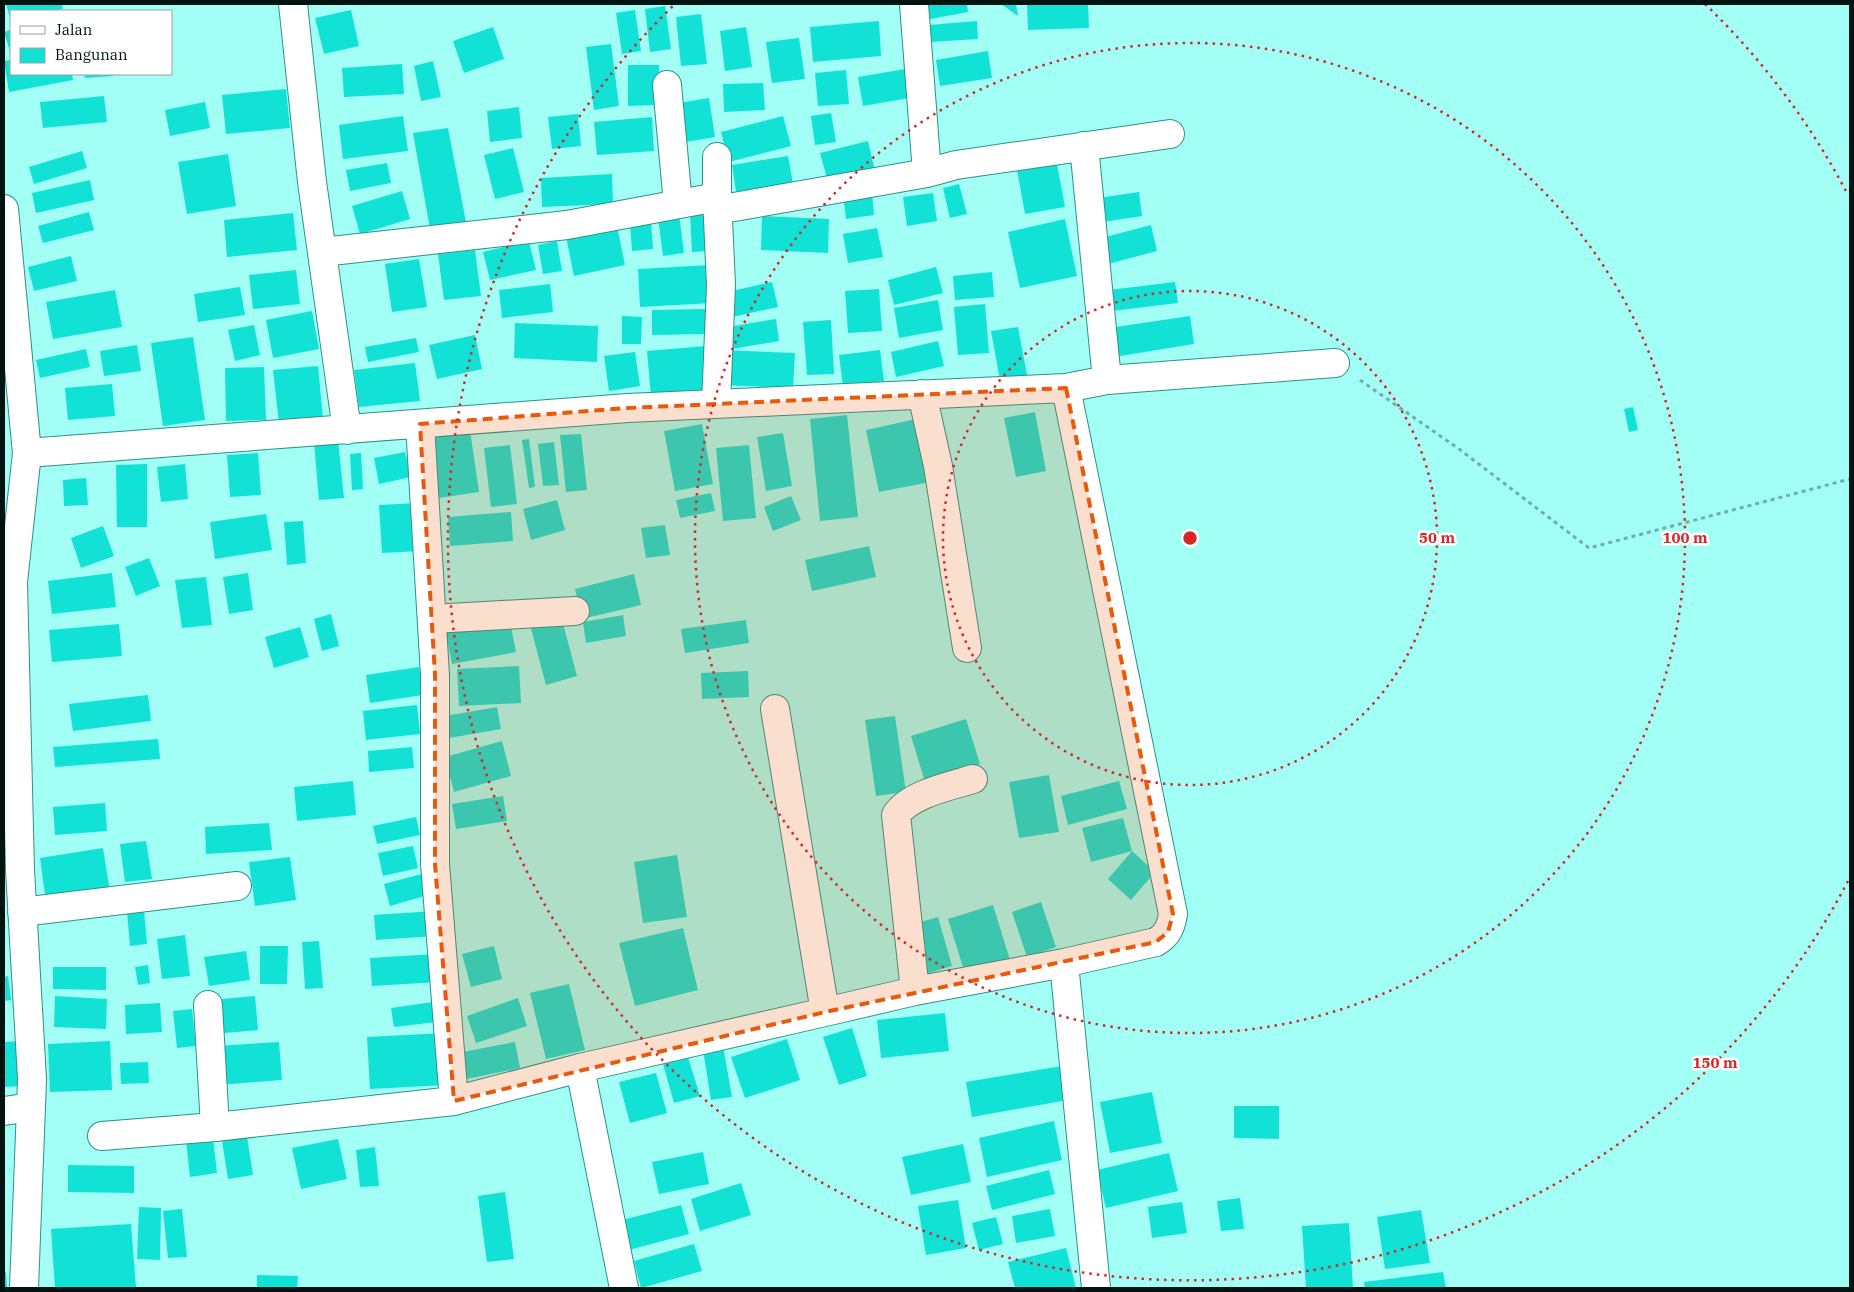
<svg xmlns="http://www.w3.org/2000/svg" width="1854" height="1292" viewBox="0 0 1854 1292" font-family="'IBM Plex Serif',serif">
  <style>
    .building { fill: #12e2d6 }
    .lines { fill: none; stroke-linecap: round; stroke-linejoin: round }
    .minor-casing { stroke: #2d918a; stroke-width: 30 }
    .path { stroke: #6cb1a9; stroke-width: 3; stroke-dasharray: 4 4; stroke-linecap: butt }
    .minor { stroke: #fff; stroke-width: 28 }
    .marked { fill: #e8590c; fill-opacity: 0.2; stroke: #e8590c; stroke-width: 4; stroke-dasharray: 10 6; stroke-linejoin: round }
    .ring { fill: none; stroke: #d62828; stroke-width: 2.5; stroke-dasharray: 2.5 5 }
    .centre { fill: #d62828; stroke: #fff; stroke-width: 2.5 }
    .ring-label { font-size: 15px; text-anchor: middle; font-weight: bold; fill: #d62828; stroke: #fff; stroke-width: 5; stroke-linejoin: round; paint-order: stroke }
  </style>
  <rect width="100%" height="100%" fill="#a1fff5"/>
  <path class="building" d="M6,4H62L63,9L52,11H11V21Z
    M917,4H967L968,12L920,21Z
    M1001,4H1016L1018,16Z
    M1027,4H1088L1089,28L1028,30Z
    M665,6L671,49L650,52L645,9Z
    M351,10L359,46L324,54L315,18Z
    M635,10L641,51L622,54L616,13Z
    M701,14L707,64L681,66L676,17Z
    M879,21L881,56L813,62L810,27Z
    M977,21L978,39L930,42L929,25Z
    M493,27L504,59L464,73L453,41Z
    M746,27L752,67L725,71L720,31Z
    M11,30V55L4,32Z
    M799,38L805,79L772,83L766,42Z
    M611,44L619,106L594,110L586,47Z
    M988,51L992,78L940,86L936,60Z
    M11,60V74H72L73,80L9,92L4,61Z
    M433,61L441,97L421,101L414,66Z
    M402,64L404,94L344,97L342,68Z
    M628,65H659L660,105L628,106Z
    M911,68L915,97L863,106L858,77Z
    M846,70L849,104L818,106L815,73Z
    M84,74H113V76L85,78Z
    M763,83L765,110L724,112L723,84Z
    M286,89L290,128L226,134L222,95Z
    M104,96L107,122L43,128L40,102Z
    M709,98L715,137L680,143L673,104Z
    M205,102L210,128L170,136L165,110Z
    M519,107L522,138L490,142L487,111Z
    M831,113L836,142L815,145L811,116Z
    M578,114L581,146L552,149L548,117Z
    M403,116L408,151L343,159L339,125Z
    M783,116L791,146L729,162L721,132Z
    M652,117L654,151L597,155L594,122Z
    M448,128L466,222L430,229L413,133Z
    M868,141L875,171L828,182L820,153Z
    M513,148L524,192L495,199L484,155Z
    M82,151L87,168L34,184L29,167Z
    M228,154L236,206L187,214L178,162Z
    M788,156L794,189L737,198L732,165Z
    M387,163L391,183L350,191L346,170Z
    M1057,164L1065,207L1025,214L1017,170Z
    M612,174L613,204L542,207L541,178Z
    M90,180L94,200L36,213L32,193Z
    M959,184L967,214L950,218L943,188Z
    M402,191L410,219L360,234L352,206Z
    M872,191L874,215L846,219L843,194Z
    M1139,192L1142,216L1096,223L1092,199Z
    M933,193L937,221L907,226L903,197Z
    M89,212L94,230L43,243L38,226Z
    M707,212L710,251L692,252L690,214Z
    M293,213L297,250L227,257L224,220Z
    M679,214L684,253L663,256L658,217Z
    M762,216L829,219L828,253L761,250Z
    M1065,219L1077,276L1020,288L1008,232Z
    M651,222L653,249L632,251L630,224Z
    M1151,225L1157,251L1104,265L1098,239Z
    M617,226L625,265L574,276L566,236Z
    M877,228L883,257L848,263L843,234Z
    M529,241L536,270L490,280L483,252Z
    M557,241L562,271L543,274L538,245Z
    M475,250L481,296L444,300L438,254Z
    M71,256L77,281L34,291L28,267Z
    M419,259L427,307L392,312L385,264Z
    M711,265L713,303L640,307L638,269Z
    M936,267L943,293L894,305L888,280Z
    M296,270L300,304L253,309L249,275Z
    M992,272L994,297L955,300L953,276Z
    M772,282L778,307L732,317L727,292Z
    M1175,282L1178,303L1104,312L1101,291Z
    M550,284L553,312L502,318L499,290Z
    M240,287L245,315L198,322L194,294Z
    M879,289L882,331L848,333L845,291Z
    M115,290L122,327L53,339L46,302Z
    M938,300L943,330L899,338L894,308Z
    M985,304L989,353L958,355L954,307Z
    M707,309V334L652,335V310Z
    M312,311L319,349L273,358L266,320Z
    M622,316L642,317L641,344H622Z
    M1190,316L1194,344L1114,357L1109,328Z
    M776,319L779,341L732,349L728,327Z
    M831,320L834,374L807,375L803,322Z
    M515,323L598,326L597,362L514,358Z
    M254,325L260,355L235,361L228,330Z
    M1018,327L1027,375L1000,380L991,331Z
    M475,335L482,369L437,379L429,345Z
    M193,337L205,420L163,426L151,343Z
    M416,338L419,352L368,362L365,347Z
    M938,341L944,366L896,377L891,352Z
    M137,345L141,371L104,376L100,351Z
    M706,346L711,390L651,396L647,351Z
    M86,349L90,367L40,378L36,360Z
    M723,350L795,353L793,388L721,385Z
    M880,350L884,381L843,386L839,355Z
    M635,352L640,386L609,391L604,356Z
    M415,363L420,401L359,407L354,370Z
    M318,366L323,419L279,423L273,370Z
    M264,367L266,420L226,421L225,368Z
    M112,384L115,416L68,420L65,388Z
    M1633,407L1638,430L1629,432L1624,409Z
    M1035,412L1046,471L1016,477L1004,418Z
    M847,415L858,517L820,521L810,419Z
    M916,419L930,482L879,492L866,430Z
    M702,424L713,484L675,491L664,431Z
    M470,430L479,492L439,498L429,436Z
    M783,433L792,486L766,491L757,437Z
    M581,434L587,490L566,492L560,435Z
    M529,439L535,487L529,488L522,440Z
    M338,440L344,498L319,500L314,442Z
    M554,442L559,485L543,486L538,444Z
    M510,445L517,504L491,507L484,448Z
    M749,445L756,518L723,521L716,448Z
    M405,452L411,477L379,484L374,458Z
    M258,453L261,495L230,497L227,455Z
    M361,453L363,489L352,490L350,454Z
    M147,464V527H117L116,465Z
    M185,464L188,499L161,502L157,467Z
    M86,478L88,505L64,506L63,480Z
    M711,493L715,511L680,518L676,500Z
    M791,496L801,520L773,531L764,507Z
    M557,500L565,530L531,540L523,509Z
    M418,503L421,551L382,553L379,505Z
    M511,512L513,541L450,546L448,517Z
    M266,514L272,550L215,559L210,522Z
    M303,521L306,563L287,565L284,522Z
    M665,525L670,555L646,558L641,528Z
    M103,526L114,556L81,568L71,538Z
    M869,546L876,577L812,591L805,560Z
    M149,558L160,586L136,596L125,567Z
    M112,573L116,607L52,614L48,581Z
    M248,573L253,610L229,614L223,577Z
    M634,574L641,605L582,619L575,589Z
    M206,577L212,625L182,628L175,580Z
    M331,614L339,646L322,651L314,619Z
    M623,615L626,636L586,643L583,622Z
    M509,616L516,652L452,664L445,628Z
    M561,616L577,676L546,685L530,625Z
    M746,620L749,643L685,653L681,629Z
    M119,624L122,656L52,662L49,630Z
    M300,627L309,657L274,668L265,637Z
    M519,666L521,703L459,706L457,669Z
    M419,667L423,695L370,703L366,675Z
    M748,671L749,697L702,699L701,673Z
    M148,695L151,721L73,731L69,704Z
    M417,705L420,734L366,740L363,711Z
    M497,707L501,729L449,738L445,716Z
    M895,716L906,792L876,796L865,720Z
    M966,719L980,764L925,782L911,736Z
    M158,739L160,759L55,767L53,747Z
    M502,741L511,776L454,792L445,757Z
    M412,747L414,768L369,772L368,751Z
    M1049,775L1059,832L1019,838L1009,782Z
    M353,781L356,815L297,821L294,787Z
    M1119,781L1127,809L1068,825L1061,796Z
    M503,796L507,821L456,829L452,804Z
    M105,803L107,831L55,835L53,807Z
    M416,817L420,835L377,844L373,826Z
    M1123,818L1132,851L1155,872L1131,900L1108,879L1132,851L1091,862L1082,828Z
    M269,823L272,850L206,854L205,827Z
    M146,841L152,879L125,882L120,844Z
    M413,846L418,868L383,876L378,853Z
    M103,848L110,892L46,902L40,858Z
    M677,855L687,917L643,923L634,862Z
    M290,857L296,900L255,906L249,862Z
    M429,872L435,893L390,906L384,884Z
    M1041,902L1056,947L1027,957L1012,912Z
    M993,905L1011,963L966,977L948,919Z
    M144,910L147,944L130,946L127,912Z
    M434,911L436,936L376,940L374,915Z
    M938,917L952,966L925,974L910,925Z
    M683,928L698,990L635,1006L619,943Z
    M185,935L190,976L162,979L157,939Z
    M319,941L323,988L305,989L302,942Z
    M260,946H288L287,984H260Z
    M494,946L502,979L471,987L462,954Z
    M246,951L250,980L209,986L204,957Z
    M436,954L438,982L372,986L370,958Z
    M148,965L150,983L138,985L135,967Z
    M53,967H106V990L53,989Z
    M8,976L11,1000L4,1001V977Z
    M569,984L585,1050L546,1059L530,993Z
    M55,996L107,999L106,1029L54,1027Z
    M255,996L258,1030L213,1034L210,1000Z
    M518,998L527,1026L476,1043L467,1016Z
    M433,1002L436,1022L394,1027L391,1008Z
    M160,1003L162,1032L126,1034L125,1005Z
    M192,1009L196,1046L177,1048L173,1011Z
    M945,1013L949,1051L881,1058L877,1020Z
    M852,1028L867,1076L839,1085L823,1037Z
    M444,1033L446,1085L370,1089L367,1037Z
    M787,1039L800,1080L745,1098L731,1057Z
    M19,1041L21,1086L4,1087V1042Z
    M110,1041L112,1090L50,1092L48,1044Z
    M279,1042L282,1080L219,1085L216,1046Z
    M515,1042L520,1068L462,1080L457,1053Z
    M723,1046L732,1097L711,1100L703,1050Z
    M688,1057L700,1096L674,1103L663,1064Z
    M148,1062L149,1083L121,1084L120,1063Z
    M1062,1066L1068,1100L972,1117L966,1082Z
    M656,1073L667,1113L630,1123L619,1082Z
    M1152,1092L1162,1143L1110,1153L1100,1102Z
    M1234,1106H1279V1139L1234,1138Z
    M1054,1121L1062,1160L987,1177L979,1138Z
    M245,1124L253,1175L228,1179L220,1128Z
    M212,1129L217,1173L190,1177L185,1132Z
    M338,1139L347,1179L301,1189L292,1148Z
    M963,1144L971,1182L911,1195L902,1157Z
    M375,1147L379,1186L360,1187L356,1150Z
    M703,1152L709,1184L659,1194L652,1162Z
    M1169,1153L1178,1191L1106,1208L1097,1170Z
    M68,1165L134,1166V1193L68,1192Z
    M1049,1170L1055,1194L992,1210L986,1186Z
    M741,1183L751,1215L700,1231L691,1199Z
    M505,1192L514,1259L487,1262L478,1196Z
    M1240,1198L1244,1229L1221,1231L1217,1201Z
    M958,1200L966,1248L926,1255L918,1206Z
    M1182,1202L1187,1233L1152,1238L1148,1207Z
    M681,1205L689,1234L625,1251L618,1221Z
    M139,1207L161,1208L160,1260L137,1259Z
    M182,1209L187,1257L168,1258L163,1211Z
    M1050,1209L1055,1236L1016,1243L1012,1216Z
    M1421,1210L1430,1263L1385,1269L1377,1217Z
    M996,1217L1003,1244L979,1250L972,1223Z
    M1349,1223L1353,1288H1306L1302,1226Z
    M131,1224L136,1288H55L51,1229Z
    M694,1244L702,1271L641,1288L634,1261Z
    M1066,1248L1076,1288H1015L1008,1262Z
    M4,1272H6L7,1288H4Z
    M1443,1272L1446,1288H1365L1364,1282Z
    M257,1275L298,1276L297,1288H257Z"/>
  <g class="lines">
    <defs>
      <path id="minor" d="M293,4L312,182L347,430
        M914,4L927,173
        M667,85L678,204
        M1084,146L1107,380
        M717,197V157
        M4,209L27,453
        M717,210L927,173L956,165L1170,134
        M322,252L567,225L717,197L721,285L716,404
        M922,394L938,466L967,648
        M420,424L435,675V864L454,1101
        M432,619L575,611
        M775,709L825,1012
        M22,912L237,886
        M1064,963L1156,942C1168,935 1171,926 1173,914L1066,388
        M915,991L896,815C910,794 950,786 973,779
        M208,1005L215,1127
        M580,1068L624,1288
        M31,1107L32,1079L20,870L13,582L27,453L628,408L1066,388L1107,380L1335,363
        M4,1111L31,1107L24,1288
        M102,1136L215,1127L454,1101L580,1068L825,1012L915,991L1064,963L1096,1288"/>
    </defs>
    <use href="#minor" class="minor-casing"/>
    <path class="path" d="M1360,380L1459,449L1589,548L1850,479"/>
    <use href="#minor" class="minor"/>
  </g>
  <path class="marked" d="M1066,388L1173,914L1168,932L1156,942L825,1012L454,1101L435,864V675L420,424L628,408Z"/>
  <g class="ring">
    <circle cx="1190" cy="538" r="247"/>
    <circle cx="1190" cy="538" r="495"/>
    <path d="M1848 881A742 742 0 1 1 675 4M1705 4A742 742 0 0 1 1848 195"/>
  </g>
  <circle cx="1190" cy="538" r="8" class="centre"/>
  <g class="ring-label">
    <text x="1437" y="543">50 m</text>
    <text x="1685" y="543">100 m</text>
    <text x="1715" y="1068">150 m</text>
  </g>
  <rect width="1854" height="1292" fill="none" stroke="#011311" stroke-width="10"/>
  <rect x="10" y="10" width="162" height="65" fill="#ffffff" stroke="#99a1a0"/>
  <rect x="20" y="26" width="25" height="8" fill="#ffffff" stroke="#99a1a0"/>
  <text x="55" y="35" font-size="15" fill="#011311">Jalan</text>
  <rect x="20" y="48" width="25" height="15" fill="#12e2d6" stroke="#99a1a0"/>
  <text x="55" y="60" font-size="15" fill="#011311">Bangunan</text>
</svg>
